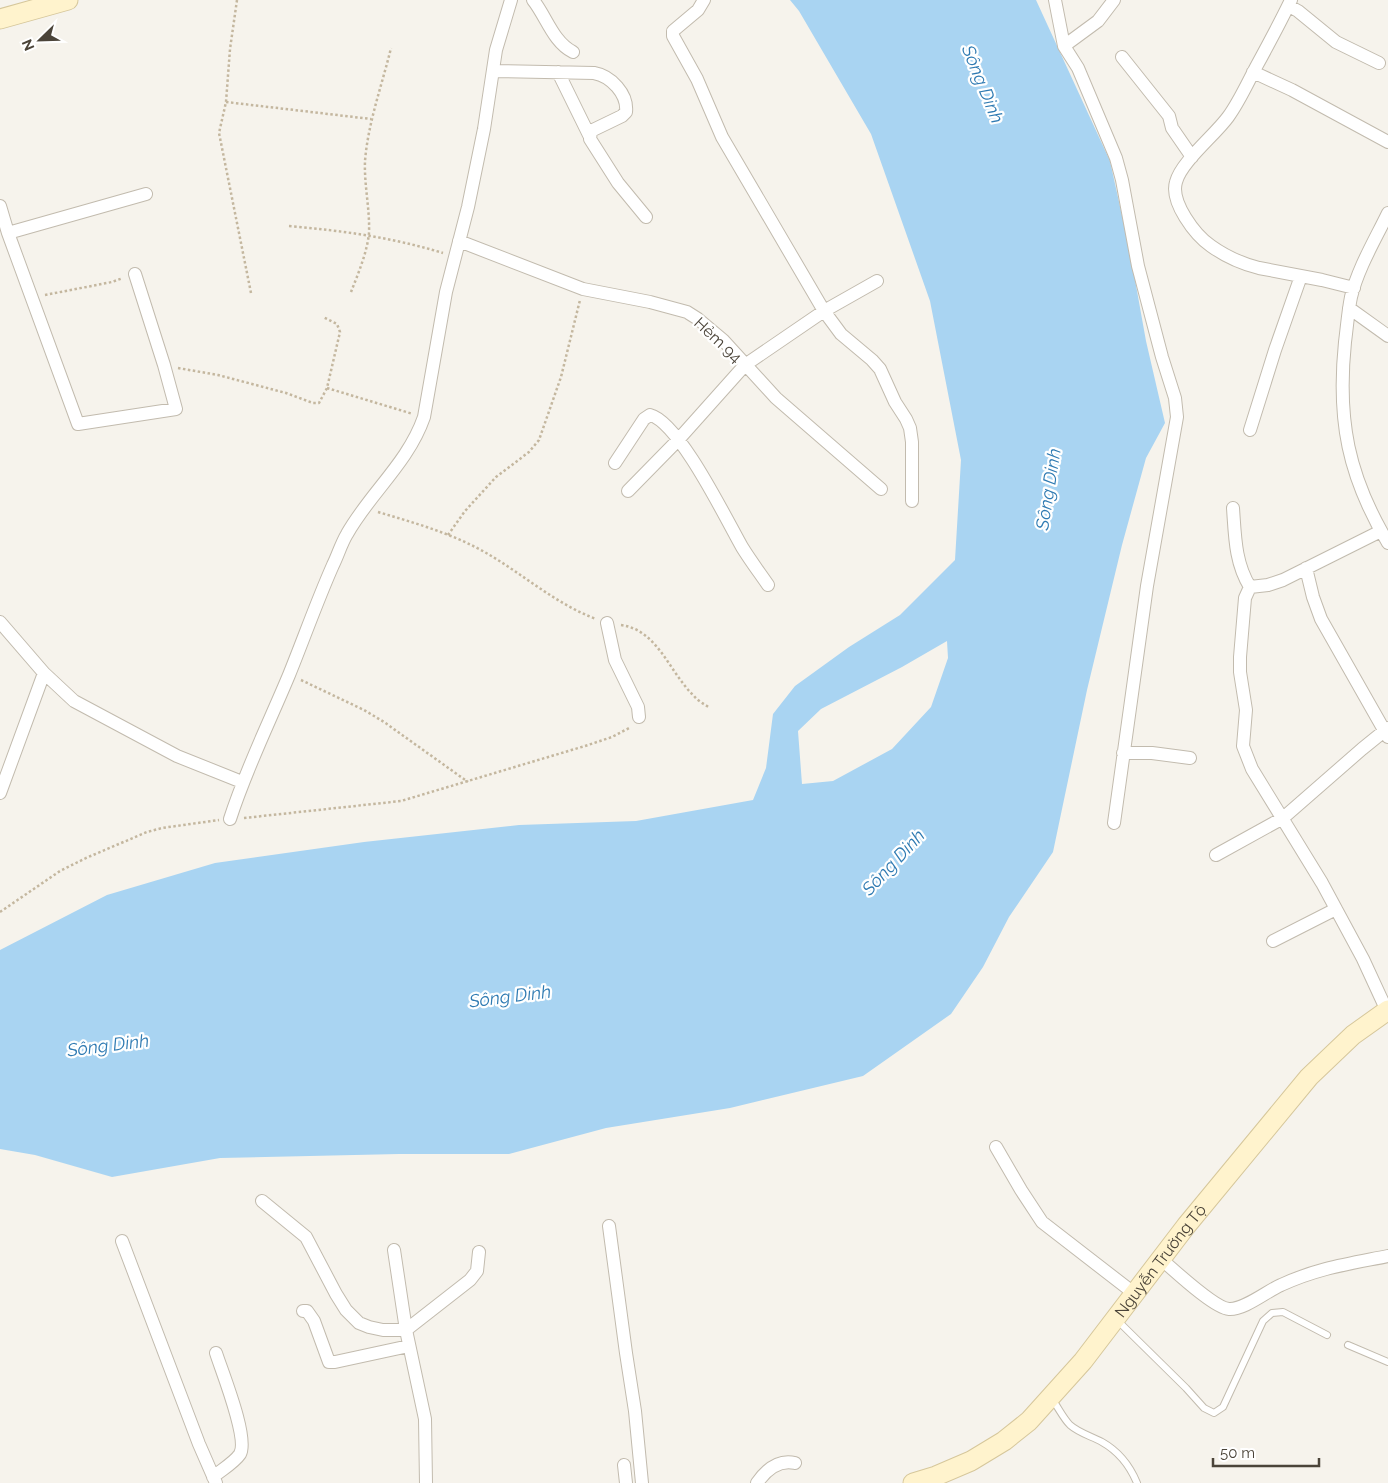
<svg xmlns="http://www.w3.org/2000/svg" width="1388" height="1483" viewBox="0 0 1388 1483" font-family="Raleway,sans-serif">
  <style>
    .water { fill: #a9d4f2; fill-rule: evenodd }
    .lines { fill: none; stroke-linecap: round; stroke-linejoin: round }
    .lane-casing { stroke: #c2bbae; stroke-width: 8 }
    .street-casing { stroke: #c2bbae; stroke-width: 14 }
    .secondary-casing { stroke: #d6c79b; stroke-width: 21 }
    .path { stroke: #c4b79f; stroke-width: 2.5; stroke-dasharray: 2.5 2.5; stroke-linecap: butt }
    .lane { stroke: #fff; stroke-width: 6 }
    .street { stroke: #fff; stroke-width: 12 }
    .secondary { stroke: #fff3cd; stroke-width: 19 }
    .labels { text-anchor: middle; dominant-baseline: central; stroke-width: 4.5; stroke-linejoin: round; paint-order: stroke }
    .street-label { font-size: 16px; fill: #4b4439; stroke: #fff }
    .water-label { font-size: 18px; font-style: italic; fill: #2e7ab2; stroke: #fff }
  </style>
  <rect width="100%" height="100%" fill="#f6f3ec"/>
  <path class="water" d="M790,0H1036L1110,161L1130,252L1146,341L1165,423L1146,458L1122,545L1087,690L1053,852L1009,917L983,967L951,1014L863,1076L730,1108L606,1128L509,1154H399L220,1158L112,1177L35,1155L0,1149V950L107,895L215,863L364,842L519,825L636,821L753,800L766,768L773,714L795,686L849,647L900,615L955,560L961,460L930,301L871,134L799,11ZM947,641L948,658L931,707L892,749L833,781L802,784L798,731L821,709L902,667Z"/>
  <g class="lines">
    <defs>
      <path id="lane" d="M1117,1320L1186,1388L1204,1408L1214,1413L1223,1407L1263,1321L1272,1313L1283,1312L1327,1335
        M1348,1345L1388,1362
        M1052,1399C1058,1407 1063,1418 1070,1425C1079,1433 1091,1436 1102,1442C1118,1451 1130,1466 1137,1483"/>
      <path id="street" d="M533,0C546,16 553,42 573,52
        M704,0L698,10L673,31V36L697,79L722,137L824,311L841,334L872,360L880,369L895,402L906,419L910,428L912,442V501
        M1055,0L1064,46L1078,68L1116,158L1122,180L1138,266L1162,357L1175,398L1177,417L1147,586L1114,823
        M1291,0C1280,23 1268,45 1256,67C1247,84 1239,102 1228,117C1215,135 1181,162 1176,182C1170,202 1195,235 1211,246C1225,256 1243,264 1259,268L1322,280L1354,288
        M1289,6L1298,11L1336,42L1379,63
        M1064,46L1098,21L1114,0
        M1122,57L1169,116L1172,128L1192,157
        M493,71L594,73C611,76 628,94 626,112L622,116L591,131L590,139L618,183L646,217
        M558,72L589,135
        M1253,72L1292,90L1388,142
        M0,206L8,233L78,424L176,409L164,365L135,274
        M1388,213C1375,240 1358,268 1351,297C1348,312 1347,327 1345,342C1337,420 1348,476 1388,543
        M8,233L146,194
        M459,241L583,289L650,302L687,312L698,319L723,340L776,398L881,489
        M1349,308L1388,336
        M1250,430L1275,350L1301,276
        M615,463L644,419L650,415C679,422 726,519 742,547C750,560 759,572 768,585
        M628,491L678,440L745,365L824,311L877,281
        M1233,508C1235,536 1235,563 1250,587
        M1306,568L1313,597L1321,619L1388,737
        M1250,587L1245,598L1240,657V672L1246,710L1243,746L1252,769L1322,883L1363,959L1387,1011
        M1250,587L1268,585L1283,580L1381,531
        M0,622L44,673L74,701L177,756L242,782
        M607,623L615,660L638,707L639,717
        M1123,753H1152L1190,758
        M0,793L44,673
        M230,819C246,769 269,723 289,675C304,638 317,601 333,565C338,555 341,544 347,534C370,493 408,463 424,417L446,292L468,207L484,129L496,50L511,0
        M1216,855L1283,818L1362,749L1388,728
        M1273,941L1336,909
        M996,1147L1021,1190L1042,1222L1135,1294
        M262,1201L306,1237L336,1294L346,1310L359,1323L369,1327L383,1330H406L470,1280L477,1271L479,1252
        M609,1226L626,1353L635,1411L642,1483
        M122,1241L199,1444L216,1483
        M394,1250L406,1330L425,1419L426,1483
        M1161,1259C1174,1270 1214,1308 1229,1309C1244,1310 1267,1291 1281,1285C1318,1268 1348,1264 1388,1256
        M303,1311H307L314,1321L329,1362H335L409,1346
        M624,1465L626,1483
        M213,1477C221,1470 234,1463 240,1454C249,1438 222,1372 216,1353
        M757,1483C766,1470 778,1459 795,1463"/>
      <g id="secondary">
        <path d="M0,19L68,0"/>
        <path id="s1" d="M913,1483L936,1476L971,1461L1004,1441L1029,1421L1083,1361L1186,1226L1309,1077L1353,1035L1388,1010"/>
      </g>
    </defs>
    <use href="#lane" class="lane-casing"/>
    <use href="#street" class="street-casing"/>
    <use href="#secondary" class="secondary-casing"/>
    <path class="path" d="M237,0L230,49L226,102L219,133L251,293
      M226,102L371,119
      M289,226C344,231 390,237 443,253
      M351,292C358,274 367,253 369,233C370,209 364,185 365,161C368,123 382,85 391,48
      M45,295L112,282L123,278
      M178,368L218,375L286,393L313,403H319L327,388L340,332L337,324L323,317
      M327,388L413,414
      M378,512C415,523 454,534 488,554C524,575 556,604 596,619
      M448,535L465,511L496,477L529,452L539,440L561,377L580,300
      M621,625C658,630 669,672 694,696C698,701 704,704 710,708
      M301,680L364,710L384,722L468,782
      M244,818L401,801L585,746L612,737L631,727
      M0,912L60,871L86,858L147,832L162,828L219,820"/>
    <use href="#lane" class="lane"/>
    <use href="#street" class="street"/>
    <use href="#secondary" class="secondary"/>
  </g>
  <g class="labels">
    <g class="street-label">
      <text transform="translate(718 340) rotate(43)">Hẻm 94</text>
      <text stroke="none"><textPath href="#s1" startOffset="340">Nguyễn Trường Tộ</textPath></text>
    </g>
    <g class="water-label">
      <text transform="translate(983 84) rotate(68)">Sông Dinh</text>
      <text transform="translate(1048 489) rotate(-81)">Sông Dinh</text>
      <text transform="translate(893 862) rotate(-47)">Sông Dinh</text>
      <text transform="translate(510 996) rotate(-7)">Sông Dinh</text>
      <text transform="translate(108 1045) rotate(-7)">Sông Dinh</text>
    </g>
  </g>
  <g transform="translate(40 40) rotate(247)" stroke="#ffffff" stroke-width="4" paint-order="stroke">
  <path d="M0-4L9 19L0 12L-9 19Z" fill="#4b4439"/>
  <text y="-8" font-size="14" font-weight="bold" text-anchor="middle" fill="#4b4439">N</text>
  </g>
  <path d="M1213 1458v8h106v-8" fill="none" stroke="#4b4439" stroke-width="2.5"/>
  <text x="1220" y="1458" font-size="15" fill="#4b4439" stroke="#ffffff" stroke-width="4" paint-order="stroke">50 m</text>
</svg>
